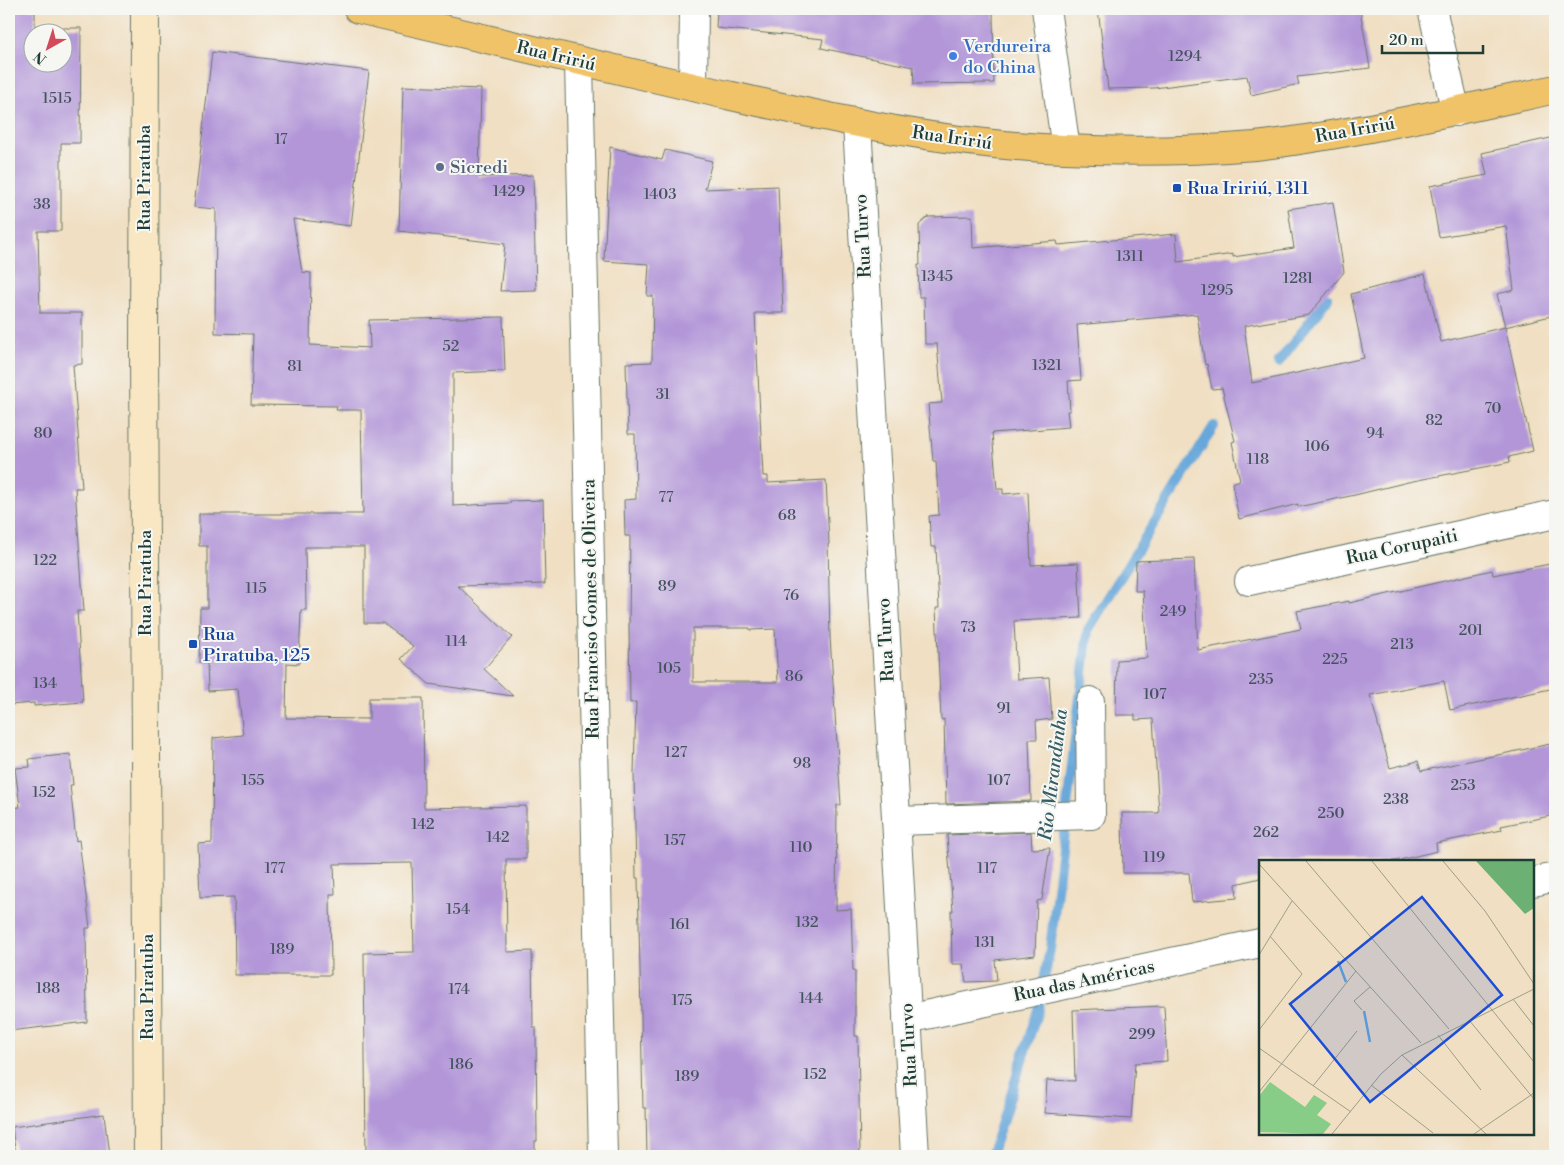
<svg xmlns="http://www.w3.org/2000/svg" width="1564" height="1165" viewBox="0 0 1564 1165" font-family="'Libre Bodoni',serif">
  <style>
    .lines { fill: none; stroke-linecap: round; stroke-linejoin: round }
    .stream { stroke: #67a7da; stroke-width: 10 }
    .building { fill: #b296d8; fill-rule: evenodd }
    .minor-casing { stroke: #687666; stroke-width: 30 }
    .secondary-casing { stroke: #687666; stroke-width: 30 }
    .primary-casing { stroke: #687666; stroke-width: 30 }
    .minor { stroke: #fff; stroke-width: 28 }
    .secondary { stroke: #f9e7c3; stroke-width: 28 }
    .primary { stroke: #f0c369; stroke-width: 28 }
    .shop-dot { fill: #3f7fe0; stroke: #f6f6f2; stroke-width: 2 }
    .service-dot { fill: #5c6f8a; stroke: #f6f6f2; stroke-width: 2 }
    .transit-dot { fill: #1a4fb4; stroke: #f6f6f2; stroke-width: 2 }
    .labels { text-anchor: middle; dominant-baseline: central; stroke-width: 4; stroke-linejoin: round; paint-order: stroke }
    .number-label { font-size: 15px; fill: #44535d }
    .shop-label { font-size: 18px; fill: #366cbe; stroke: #f6f6f2; text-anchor: start }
    .street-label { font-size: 18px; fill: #1f3d34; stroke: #f6f6f2 }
    .service-label { font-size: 18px; fill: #4e5e75; stroke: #f6f6f2; text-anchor: start }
    .transit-label { font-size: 18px; fill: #164399; stroke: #f6f6f2; text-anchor: start }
    .water-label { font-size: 19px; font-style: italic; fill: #355d66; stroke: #f6f6f2 }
    .inset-river { fill: none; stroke: #67a7da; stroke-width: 2.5 }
    .inset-road { fill: none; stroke: #9c9e89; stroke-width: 1 }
    .view { fill: #1d4ed8; fill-opacity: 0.15; stroke: #1d4ed8; stroke-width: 2.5 }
    .inset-edge { fill: none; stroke: #1f3d34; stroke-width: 2.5 }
  </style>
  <rect width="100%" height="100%" fill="#f6f6f2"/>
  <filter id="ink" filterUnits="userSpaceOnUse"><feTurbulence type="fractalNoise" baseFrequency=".02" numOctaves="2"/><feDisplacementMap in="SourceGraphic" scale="10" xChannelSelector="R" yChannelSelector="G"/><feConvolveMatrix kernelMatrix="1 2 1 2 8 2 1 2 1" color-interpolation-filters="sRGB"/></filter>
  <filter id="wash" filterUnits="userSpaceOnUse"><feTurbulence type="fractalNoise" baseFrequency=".0096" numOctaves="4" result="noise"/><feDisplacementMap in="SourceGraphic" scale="20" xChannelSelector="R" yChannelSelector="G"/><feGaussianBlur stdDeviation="1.12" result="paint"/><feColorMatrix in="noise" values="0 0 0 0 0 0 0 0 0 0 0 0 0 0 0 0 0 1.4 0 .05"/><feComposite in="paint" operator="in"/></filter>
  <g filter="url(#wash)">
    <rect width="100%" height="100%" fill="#f0dfc2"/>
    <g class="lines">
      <path class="stream" d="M1278,363L1328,298
        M991,1156L1038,1010L1050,949L1088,630L1214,426"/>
    </g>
    <g id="blocks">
      <path class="building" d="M9,9H35V28H81L80,143H61V231H38L40,313H82V364L73,365L82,488H75L84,611H77L83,702L34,706V703L9,705ZM32,32H62V62H32Z
        M717,9H993L994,83L914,84L913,67L821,48L823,39L716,28Z
        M1098,9H1360L1370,68L1297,77L1299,84L1251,95L1247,76L1154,88L1108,89Z
        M212,52L369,71L351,226L293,219L302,272L311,273L310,345L370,348L369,320L503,317L505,371L453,373V506L510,503V501L543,500L545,584L458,586L512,637L484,669L513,696L429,684L401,659L413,646L383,623H364V547H305L306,610H301L299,664L287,663L286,718L369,719V698H423L424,808L526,806V859H506L507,952L532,951L533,1027H536L537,1141H535V1156H483V1153L366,1156L364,953L414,952L412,863L334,864L335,894H330L331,975H235L234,897L200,898L198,844L212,843L213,738L243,735L238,689L208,691L207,663H199L200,608H207V546H199V514H363L361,410H336L337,406L251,405L253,334L215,333L216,209L194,207Z
        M403,86L481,89L479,177L533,175L536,290L500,291L505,244L399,231Z
        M1555,137V315L1505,327L1497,294L1514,290L1506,226L1439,237L1430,186L1487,175L1482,153Z
        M610,147L662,160L665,150L712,161L705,189L778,186L783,313H755L763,476H768V483L826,480L829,544H828L830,637L841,805H837L836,910L851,909L853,970H855V1036H858L860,1156H647L646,1108H643L638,878H636L634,773L636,702L630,703L629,627L630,536H625L624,500L636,499L635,434H628L626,363L652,362L653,296H647L649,264L604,261ZM693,628H750V630L775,629L778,682H693Z
        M1333,202L1344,272L1309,315L1244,326L1252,383L1364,358L1351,294L1425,274L1441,342L1505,327L1533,451L1509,457L1510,462L1408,482L1355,495L1298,507V504L1239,519L1232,483L1240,480L1232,442L1235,441L1222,388L1212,389L1207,364L1205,365L1197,314L1077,325L1081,380L1068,381L1070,411H1067L1069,427L992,433L997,489H1003V494L1028,492L1031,565L1078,563L1081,618L1014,621L1017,679L1049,677L1052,719L1036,721L1037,739H1029L1031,801L946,804L944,719L941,720L936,608H939L936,547H931L929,516L939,515L936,461H933L928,404L942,403L937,344H925L924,297H919L918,265H920L919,225L928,217L972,216L973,248L1057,241L1058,245L1176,234L1178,262L1233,254V257L1294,248L1288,209Z
        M1194,559L1198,650L1301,629L1297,611L1349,601V603L1492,570L1493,575L1555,563V688L1450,710L1444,681L1370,695L1390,768L1418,761L1421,771L1555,743V815L1501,826L1502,830L1436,843L1437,851L1395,861H1260V878L1236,884L1237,898L1192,902L1189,873H1123L1122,813H1159L1153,719L1135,720V715H1116L1117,660L1147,658L1143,591H1135L1136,561Z
        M70,754L73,785H70L76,841L79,840L90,928H86L87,1022L9,1031V808L20,807L15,768L30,767L29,759Z
        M1031,832L1032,849L1050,848L1042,900L1037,901L1035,955L995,960L997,981L966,982L963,964H952L951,911H953L947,835Z
        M1164,1006L1167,1061L1135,1063L1131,1119L1045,1113L1047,1080L1075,1081L1073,1010Z
        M104,1114L109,1156H16L12,1127Z"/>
    </g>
  </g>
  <g filter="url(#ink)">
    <use href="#blocks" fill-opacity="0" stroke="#687666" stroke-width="1"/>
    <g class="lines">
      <defs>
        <path id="minor" d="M1046,9L1066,149
          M1432,9L1456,112
          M579,62L603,1156
          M693,87L694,9
          M857,124L915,1156
          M1249,581L1555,514
          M896,821L1091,815L1090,701
          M1533,882L1555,877
          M907,1019L1260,943"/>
        <path id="secondary" d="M145,9L144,349L148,1156"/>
        <path id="primary" d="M358,9C481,38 604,67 727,95C839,120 950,145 1065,149C1126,152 1194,151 1255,146C1293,142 1332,135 1370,128C1432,116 1494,103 1555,89"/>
      </defs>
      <use href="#minor" class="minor-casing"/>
      <use href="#secondary" class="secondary-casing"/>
      <use href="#primary" class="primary-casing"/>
      <use href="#minor" class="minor"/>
      <use href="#secondary" class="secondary"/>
      <use href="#primary" class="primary"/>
    </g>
  </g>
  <circle class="shop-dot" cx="953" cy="56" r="5"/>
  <circle class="service-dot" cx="440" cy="167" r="5"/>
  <g class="transit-dot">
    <rect x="1172" y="183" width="10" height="10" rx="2.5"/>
    <rect x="188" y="639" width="10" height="10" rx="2.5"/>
  </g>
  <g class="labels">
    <g class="number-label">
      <text x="1185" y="56">1294</text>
      <text x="57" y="98">1515</text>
      <text x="281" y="139">17</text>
      <text x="509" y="191">1429</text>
      <text x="660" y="194">1403</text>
      <text x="42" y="204">38</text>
      <text x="1130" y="256">1311</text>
      <text x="937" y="276">1345</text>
      <text x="1298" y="278">1281</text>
      <text x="1217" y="290">1295</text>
      <text x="451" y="346">52</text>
      <text x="1047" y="365">1321</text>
      <text x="295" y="366">81</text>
      <text x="663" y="394">31</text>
      <text x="1493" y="408">70</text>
      <text x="1434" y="420">82</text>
      <text x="43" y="433">80</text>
      <text x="1375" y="433">94</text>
      <text x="1317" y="446">106</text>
      <text x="1258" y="459">118</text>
      <text x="666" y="497">77</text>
      <text x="787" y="515">68</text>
      <text x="45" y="560">122</text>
      <text x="667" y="586">89</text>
      <text x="256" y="588">115</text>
      <text x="791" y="595">76</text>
      <text x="1173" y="611">249</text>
      <text x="968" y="627">73</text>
      <text x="1471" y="630">201</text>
      <text x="456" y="641">114</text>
      <text x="1402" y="644">213</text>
      <text x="1335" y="659">225</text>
      <text x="669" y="668">105</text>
      <text x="794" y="676">86</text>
      <text x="1261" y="679">235</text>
      <text x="45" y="683">134</text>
      <text x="1155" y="694">107</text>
      <text x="1004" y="708">91</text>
      <text x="676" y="752">127</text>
      <text x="802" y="763">98</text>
      <text x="253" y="780">155</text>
      <text x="999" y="780">107</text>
      <text x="1463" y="785">253</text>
      <text x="44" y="792">152</text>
      <text x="1396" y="799">238</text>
      <text x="1331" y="813">250</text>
      <text x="423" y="824">142</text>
      <text x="1266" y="832">262</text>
      <text x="498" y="837">142</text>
      <text x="675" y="840">157</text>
      <text x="801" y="847">110</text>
      <text x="1154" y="857">119</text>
      <text x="275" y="868">177</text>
      <text x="987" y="868">117</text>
      <text x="458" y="909">154</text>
      <text x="807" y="922">132</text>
      <text x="680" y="924">161</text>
      <text x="985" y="942">131</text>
      <text x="282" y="949">189</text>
      <text x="48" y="988">188</text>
      <text x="459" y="989">174</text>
      <text x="811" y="998">144</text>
      <text x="682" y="1000">175</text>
      <text x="1142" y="1034">299</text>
      <text x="461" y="1064">186</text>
      <text x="815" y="1074">152</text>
      <text x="687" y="1076">189</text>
    </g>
    <g class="shop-label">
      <text x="963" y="46">Verdureira<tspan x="963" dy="21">do China</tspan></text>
    </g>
    <g class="street-label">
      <text transform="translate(556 56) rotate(13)">Rua Iririú</text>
      <text transform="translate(1355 130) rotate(-10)">Rua Iririú</text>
      <text transform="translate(952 138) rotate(8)">Rua Iririú</text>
      <text transform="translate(144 178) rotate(-90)">Rua Piratuba</text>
      <text transform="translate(863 236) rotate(-93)">Rua Turvo</text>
      <text transform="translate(1402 547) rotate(-12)">Rua Corupaiti</text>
      <text transform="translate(145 583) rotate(-90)">Rua Piratuba</text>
      <text transform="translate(591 609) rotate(-91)">Rua Franciso Gomes de Oliveira</text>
      <text transform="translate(886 640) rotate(-93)">Rua Turvo</text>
      <text transform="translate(1084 981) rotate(-12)">Rua das Américas</text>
      <text transform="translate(147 987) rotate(-90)">Rua Piratuba</text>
      <text transform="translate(909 1045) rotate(-93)">Rua Turvo</text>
    </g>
    <g class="service-label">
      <text x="450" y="167">Sicredi</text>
    </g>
    <g class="transit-label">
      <text x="1187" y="188">Rua Iririú, 1311</text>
      <text x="203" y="634">Rua<tspan x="203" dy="21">Piratuba, 125</tspan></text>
    </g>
    <g class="water-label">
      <text transform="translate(1053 775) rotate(-83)">Rio Mirandinha</text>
    </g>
  </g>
  <g transform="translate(1259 860)">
    <rect width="275" height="275" fill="#f0dfc2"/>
    <path d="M11,222L46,247L55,235L68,243L58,255L72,264L64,274L0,272V236Z" fill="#87cd88"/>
    <path d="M217,1H275V48L266,54Z" fill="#6db074"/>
    <path class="inset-river" d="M79,101L87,122M105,151L111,182"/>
    <path class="inset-road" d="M47,1L190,169M113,1L275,202M184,1L226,51L275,124M0,4L162,183M0,95L33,41M254,139L275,166M103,150L95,141L111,127M210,160L275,239M0,170L43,114L11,76M179,175L222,230M0,188L92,252M143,195L227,274M112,225L174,273M54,226L98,171M0,232L97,111M73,274L122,214L143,195L275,129M215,274L275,233"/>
    <path class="view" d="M163,37L243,135L111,242L31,144Z"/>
    <rect width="275" height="275" class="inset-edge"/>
  </g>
  <rect width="1564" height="1165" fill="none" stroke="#f6f6f2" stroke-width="30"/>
  <g transform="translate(48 48) rotate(219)"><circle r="24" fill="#f6f6f2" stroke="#a0aca6"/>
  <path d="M0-4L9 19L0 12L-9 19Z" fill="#d1495b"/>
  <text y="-8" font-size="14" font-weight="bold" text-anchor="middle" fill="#1f3d34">N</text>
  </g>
  <path d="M1382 45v8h101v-8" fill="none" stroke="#1f3d34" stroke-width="2.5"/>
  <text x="1389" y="45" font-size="15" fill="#1f3d34" stroke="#f6f6f2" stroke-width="4" paint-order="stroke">20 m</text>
</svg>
